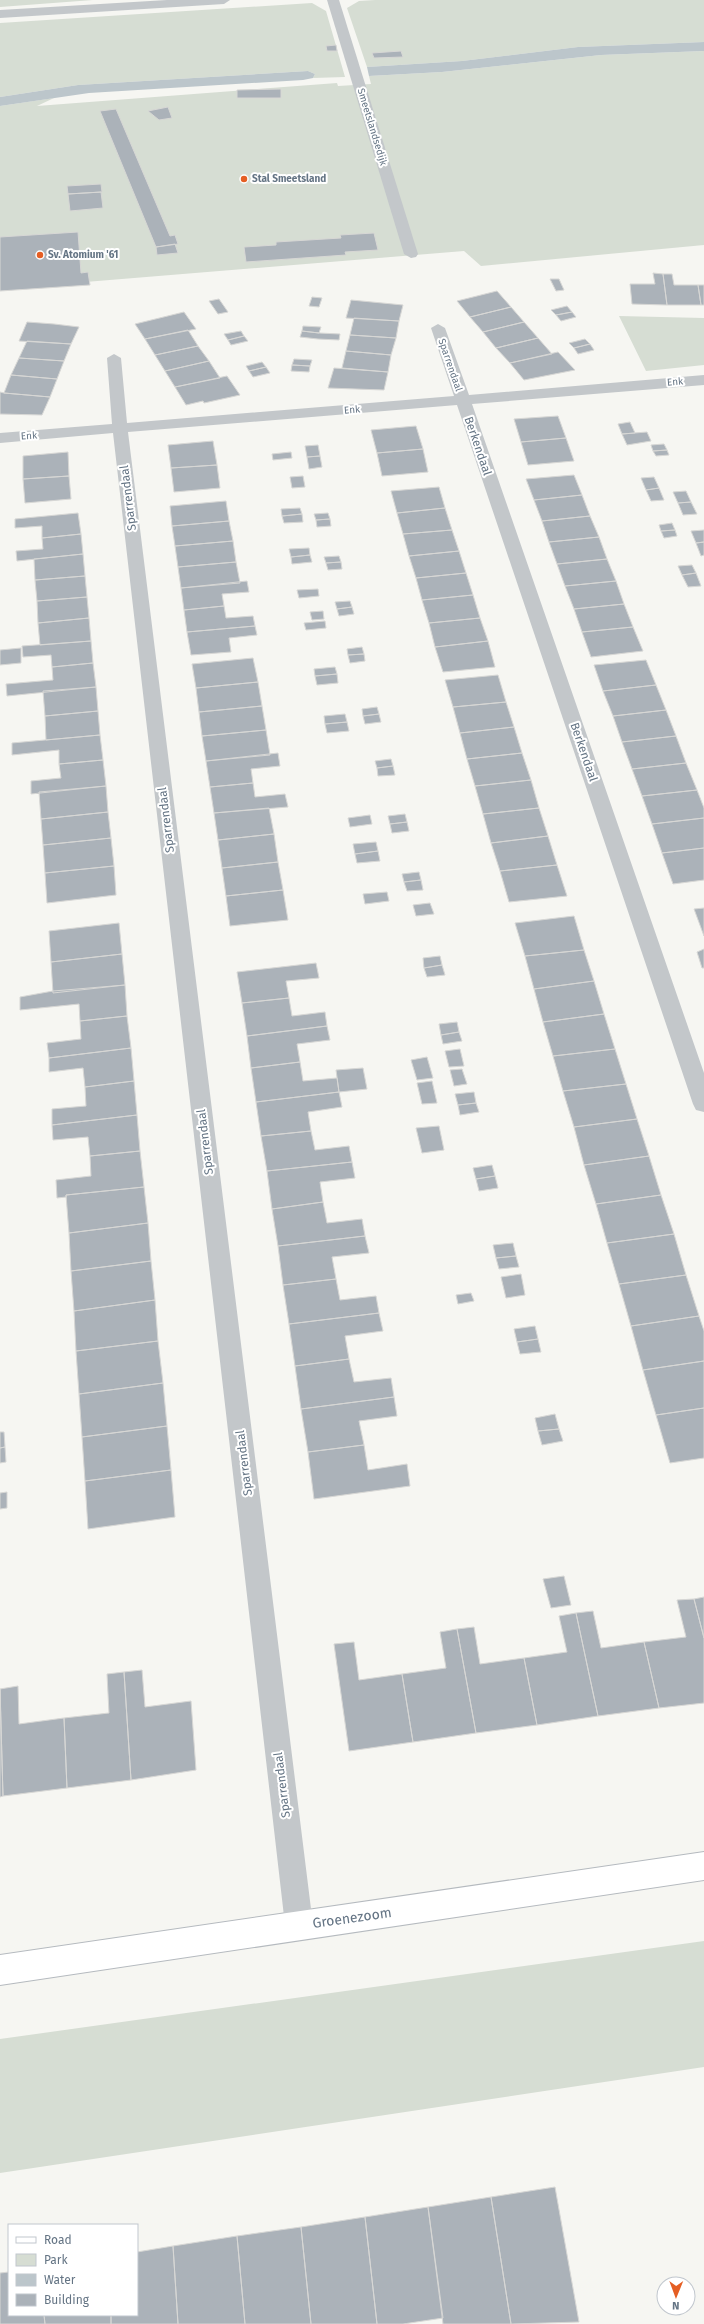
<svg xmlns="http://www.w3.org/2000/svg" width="704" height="2324" viewBox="0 0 704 2324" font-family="'Fira Sans',sans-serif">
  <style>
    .green { fill: #d6ddd3 }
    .water { fill: #bcc6cb }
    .building { fill: #abb2b9; stroke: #d7d7d5 }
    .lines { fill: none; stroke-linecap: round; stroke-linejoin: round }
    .secondary-casing { stroke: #b5babf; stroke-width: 2 }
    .lane { fill: #c3c7ca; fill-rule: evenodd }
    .street { fill: #c3c7ca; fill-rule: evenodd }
    .secondary { fill: #fff; fill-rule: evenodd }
    .poi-dot { fill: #e55e23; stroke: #fff; stroke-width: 1.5 }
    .labels { text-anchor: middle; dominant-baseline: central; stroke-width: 4; stroke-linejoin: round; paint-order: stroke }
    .far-street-label { font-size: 10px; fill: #647484; stroke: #fff }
    .far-poi-label { font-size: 10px; font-weight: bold; fill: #647484; stroke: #fff; text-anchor: start }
    .street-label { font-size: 12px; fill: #647484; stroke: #fff }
    .near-street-label { font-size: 14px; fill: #647484; stroke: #fff }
  </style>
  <rect width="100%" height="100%" fill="#f6f6f2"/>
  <path class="green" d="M0,0H93L0,7Z
    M375,0H704V42L578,47L462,61L367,67L347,8L359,1Z
    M312,3L326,11L345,77L313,78L315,74L308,71L78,85L0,97V23Z
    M704,51V245L481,266L464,251L0,289V106L54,98L37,106L337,83L338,86L371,84L369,76L442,72L601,55Z
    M619,316L704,318V365L646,371Z
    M704,1941V2067L0,2173V2039Z"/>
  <path class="water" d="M704,42V51L601,55L442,72L369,76L367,67L462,61L578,47Z
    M308,71L315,74L313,78L303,80L89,93L0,106V97L78,85Z"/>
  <path class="building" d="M336,45L337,51H327L326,46Z
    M401,51L403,57L374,58L372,53Z
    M281,89V98H237V90Z
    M168,107L172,118L159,120L148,111Z
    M116,109L170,236L175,235L178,244L156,247L100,111Z
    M101,184L102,192L68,194L67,186Z
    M101,192L103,208L70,211L68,194Z
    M78,232L81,273L88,272L90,285L0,291V237Z
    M374,233L378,250L345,252L346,255L246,262L244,247L276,245V242L341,238L340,235Z
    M175,244L178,253L157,255L156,247Z
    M653,273L663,274L667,305L632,304L630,284H655Z
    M663,274H672L674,285H698L701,305H667Z
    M550,279H559L564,290L556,291Z
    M698,285H704V305H701Z
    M497,291L511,307L470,317L457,301Z
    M312,297L322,298L319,307L309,306Z
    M219,299L228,312L218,314L209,301Z
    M351,300L403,305L399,321L346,318Z
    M567,306L572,312L556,315L551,310Z
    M511,307L524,322L483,332L470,317Z
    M184,312L196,329L145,339L135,324Z
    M572,312L576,317L561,321L556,315Z
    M354,318L399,321L396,338L350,335Z
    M27,322L54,324L79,327L71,344L19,341Z
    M524,322L538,338L496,348L483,332Z
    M303,326L321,327L319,333L302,331Z
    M188,330L198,346L155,355L145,339Z
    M241,331L244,336L228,340L224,334Z
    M302,331L319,333L340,334L339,340L318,339L300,337Z
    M350,335L396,338L391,355L346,351Z
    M244,336L248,341L231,345L228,340Z
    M538,338L552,354L510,363L496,348Z
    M585,339L590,344L574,348L569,343Z
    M27,341L71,344L64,361L19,358Z
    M590,344L594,350L578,354L574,348Z
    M198,346L209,361L165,371L155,355Z
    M346,351L391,355L388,372L342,368Z
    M558,352L575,370L524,380L510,363Z
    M19,358L64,361L57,379L11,375Z
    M294,359L312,360L310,366L292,365Z
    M209,361L220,378L175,387L165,371Z
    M262,362L266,367L249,371L246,366Z
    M292,365L310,366L309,372L291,371Z
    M266,367L270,373L253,377L249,371Z
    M334,368L388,372L384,390L328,388Z
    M11,375L57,379L50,397L4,393Z
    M227,376L240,395L204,403L203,401L186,405L175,387Z
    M0,392L4,393L50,397L42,415L0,414Z
    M558,416L566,438L521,442L514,419Z
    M630,422L635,433L622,434L618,424Z
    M416,426L423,449L377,453L371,430Z
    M647,432L651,441L627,445L622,434Z
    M566,438L574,461L528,465L521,442Z
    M213,441L217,465L171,468L168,445Z
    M664,444L667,450L653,451L651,445Z
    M318,445L320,456L307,457L305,446Z
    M423,449L428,472L382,476L377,453Z
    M667,450L669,455L656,456L653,451Z
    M68,452L69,476L23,479V456Z
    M291,452L292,458L273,460L272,454Z
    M320,456L322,467L309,469L307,457Z
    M217,465L220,488L174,492L171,468Z
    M574,475L582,495L534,500L526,479Z
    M69,476L71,499L25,503L23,479Z
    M303,476L305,487L292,488L290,477Z
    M654,477L659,488L646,490L641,478Z
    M439,487L445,508L397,513L391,491Z
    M659,488L664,500L651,501L646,490Z
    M686,491L691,502L678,503L673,492Z
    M582,495L590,516L542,521L534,500Z
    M226,501L229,521L172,526L170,506Z
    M691,502L697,514L683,515L678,503Z
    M300,508L302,514L282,516L281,509Z
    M445,508L452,530L403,534L397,513Z
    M78,513L81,534L42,538V526L15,528V519Z
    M328,513L330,519L316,520L314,514Z
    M302,514L303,522L284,523L282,516Z
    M590,516L599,537L549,542L542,521Z
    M330,519L331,526L317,527L316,520Z
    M229,521L233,541L175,546L172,526Z
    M672,523L675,530L661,531L659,525Z
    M452,530L459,551L409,556L403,534Z
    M675,530L677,536L664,538L661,531Z
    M704,530V542L696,543L691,531Z
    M81,534L83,554L17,561L16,551L43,549L42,538Z
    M599,537L607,559L557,564L549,542Z
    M233,541L236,562L178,567L175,546Z
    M704,542V555L701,556L696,543Z
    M309,548L310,555L291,557L289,549Z
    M459,551L466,573L416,578L409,556Z
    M83,554L85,576L35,580L34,559Z
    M310,555L312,562L292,564L291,557Z
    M339,556L341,562L326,563L324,557Z
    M607,559L616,581L565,586L557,564Z
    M236,562L240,583L181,588L178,567Z
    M341,562L342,569L328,570L326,563Z
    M692,565L696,573L682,575L678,566Z
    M466,573L473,595L422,600L416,578Z
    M696,573L701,586L688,587L682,575Z
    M85,576L87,597L37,601L35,580Z
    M247,581L249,592L222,594L224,606L184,610L181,588Z
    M616,581L624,604L574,609L565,586Z
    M318,589L319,596L299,598L297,590Z
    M473,595L480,618L429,623L422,600Z
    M87,597L89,618L38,623L37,601Z
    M350,601L352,607L337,609L335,602Z
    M624,604L633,627L582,632L574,609Z
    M224,606L226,618L253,616L255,626L187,632L184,610Z
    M352,607L354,614L339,616L337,609Z
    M323,611L324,619L312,620L310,612Z
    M89,618L91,641L40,645L38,623Z
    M480,618L488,641L435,647L429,623Z
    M325,621L326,628L306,630L304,623Z
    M255,626L257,635L229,638L231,652L191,655L187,632Z
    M633,627L643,651L591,657L582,632Z
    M91,641L93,663L52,667L51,655L23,657L22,646Z
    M488,641L495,667L443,672L435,647Z
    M362,647L364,654L348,655L347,649Z
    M21,648V663L0,665V650Z
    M364,654L365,661L350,663L348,655Z
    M253,658L258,682L196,688L192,664Z
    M646,660L656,685L603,691L594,665Z
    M93,663L96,687L7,696L6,684L53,680L52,667Z
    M335,667L337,674L315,676L314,669Z
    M337,674L338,683L317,685L315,676Z
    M498,675L506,702L453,707L445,680Z
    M258,682L262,706L199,712L196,688Z
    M656,685L666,710L613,716L603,691Z
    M96,687L98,711L45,716L43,691Z
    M506,702L514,727L460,733L453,707Z
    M262,706L266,730L202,736L199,712Z
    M377,707L379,714L363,716L362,709Z
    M666,710L676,736L622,742L613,716Z
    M98,711L100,735L46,740L45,716Z
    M345,714L347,722L325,724L324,716Z
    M379,714L381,722L365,724L363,716Z
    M347,722L349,731L327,733L325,724Z
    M514,727L522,753L467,759L460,733Z
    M266,730L270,755L206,761L202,736Z
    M100,735L103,760L59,764V750L12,755V743Z
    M676,736L686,763L632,769L622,742Z
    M278,753L280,766L251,769L253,783L210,787L206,761Z
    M522,753L531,780L475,786L467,759Z
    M391,759L393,766L377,768L375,761Z
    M103,760L106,786L31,794V781L61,778L59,764Z
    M686,763L697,790L642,796L632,769Z
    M393,766L395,775L378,776L377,768Z
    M531,780L539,808L483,814L475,786Z
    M253,783L255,797L285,794L288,807L214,813L210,787Z
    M106,786L108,812L41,819L39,792Z
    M697,790L704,808V818L652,824L642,796Z
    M269,808L274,834L218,840L214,813Z
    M539,808L548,836L491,843L483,814Z
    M108,812L111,838L43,845L41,819Z
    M405,814L407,822L390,824L388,816Z
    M370,815L372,824L350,827L348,818Z
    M704,818V848L662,853L652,824Z
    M407,822L409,831L392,833L390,824Z
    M274,834L278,862L222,868L218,840Z
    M548,836L557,865L500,871L491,843Z
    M111,838L114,866L45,873L43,845Z
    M376,842L378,851L355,854L353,844Z
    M704,848V880L673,884L662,853Z
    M378,851L380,861L357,863L355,854Z
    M278,862L283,890L226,896L222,868Z
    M557,865L567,896L509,902L500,871Z
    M114,866L116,895L47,903L45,873Z
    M419,872L421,880L404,882L402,874Z
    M421,880L423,890L407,891L404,882Z
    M283,890L288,920L230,926L226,896Z
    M387,892L389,901L365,904L363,894Z
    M430,903L434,914L416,916L413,905Z
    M704,908V936L694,909Z
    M574,916L584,950L525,956L515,923Z
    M119,923L122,954L51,962L49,931Z
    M704,949V968H702L697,952Z
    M584,950L594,981L534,989L525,956Z
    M122,954L125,985L53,993L51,962Z
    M440,956L442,965L424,968L423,958Z
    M316,963L319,978L286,981L289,998L242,1003L237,972Z
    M442,965L445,975L427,977L424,968Z
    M594,981L604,1014L543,1022L534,989Z
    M125,985L127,1016L80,1021L79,1004L20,1010V997L53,991Z
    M289,998L292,1016L325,1012L327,1026L247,1036L242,1003Z
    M604,1014L615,1049L553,1056L543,1022Z
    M127,1016L131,1048L49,1058L47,1043L81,1039L80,1021Z
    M457,1022L459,1032L441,1035L439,1024Z
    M327,1026L330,1040L297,1044L300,1062L251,1068L247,1036Z
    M459,1032L462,1041L443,1044L441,1035Z
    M131,1048L134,1081L85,1087L83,1068L49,1072V1058Z
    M460,1049L464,1066L449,1067L445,1051Z
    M615,1049L626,1084L563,1091L553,1056Z
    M427,1057L433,1078L417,1080L411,1060Z
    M300,1062L303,1081L337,1078L339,1092L256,1102L251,1068Z
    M363,1068L367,1089L339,1092L336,1070Z
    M462,1069L467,1084L454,1086L450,1070Z
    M134,1081L137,1115L52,1125V1109L86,1106L85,1087Z
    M432,1081L437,1103L422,1104L417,1083Z
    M626,1084L637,1119L574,1127L563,1091Z
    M339,1092L342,1107L308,1112L311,1131L261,1136L256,1102Z
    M474,1092L476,1103L458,1105L455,1094Z
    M476,1103L479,1112L460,1115L458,1105Z
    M137,1115L140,1151L90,1156L88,1137L53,1140L52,1125Z
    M637,1119L649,1156L584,1165L574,1127Z
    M439,1126L444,1150L422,1153L416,1128Z
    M311,1131L315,1150L349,1146L352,1162L267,1171L261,1136Z
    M140,1151L144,1187L66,1195V1197L57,1198L56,1180L91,1176L90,1156Z
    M649,1156L661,1195L596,1204L584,1165Z
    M352,1162L355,1178L320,1182L323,1202L272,1209L267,1171Z
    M492,1165L495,1176L476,1179L473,1168Z
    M495,1176L498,1188L479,1191L476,1179Z
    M144,1187L148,1223L69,1233L66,1195Z
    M661,1195L674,1234L607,1243L596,1204Z
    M323,1202L327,1223L362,1219L365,1236L278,1246L272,1209Z
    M148,1223L151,1261L71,1271L69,1233Z
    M674,1234L686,1275L619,1284L607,1243Z
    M365,1236L369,1253L332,1257L336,1279L283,1285L278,1246Z
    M513,1243L516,1256L496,1258L493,1245Z
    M516,1256L519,1267L499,1269L496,1258Z
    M151,1261L155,1300L74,1311L71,1271Z
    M521,1274L525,1295L506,1298L501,1277Z
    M686,1275L699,1316L631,1326L619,1284Z
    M336,1279L340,1300L376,1296L379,1313L289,1324L283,1285Z
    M471,1293L474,1301L458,1304L456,1295Z
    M155,1300L158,1341L76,1351L74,1311Z
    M379,1313L383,1331L345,1336L349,1359L295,1366L289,1324Z
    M699,1316L704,1331V1361L643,1370L631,1326Z
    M535,1326L538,1339L517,1342L514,1329Z
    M538,1339L541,1352L520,1354L517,1342Z
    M158,1341L163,1383L79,1394L76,1351Z
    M349,1359L354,1382L391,1378L394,1397L301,1409L295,1366Z
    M704,1361V1408L656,1415L643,1370Z
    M163,1383L167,1426L82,1437L79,1394Z
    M394,1397L397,1416L359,1421L364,1445L308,1452L301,1409Z
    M704,1408V1458L670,1463L656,1415Z
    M555,1414L559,1429L538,1431L535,1418Z
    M167,1426L171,1470L85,1481L82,1437Z
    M559,1429L563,1441L542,1445L538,1431Z
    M0,1432H4L5,1447L0,1448Z
    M364,1445L368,1470L407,1464L410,1486L314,1499L308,1452Z
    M5,1447L6,1462L0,1463V1448Z
    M171,1470L175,1517L88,1529L85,1481Z
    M7,1492V1508L0,1509V1493Z
    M564,1576L571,1605L551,1608L543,1579Z
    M704,1597V1638L694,1599Z
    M694,1599L704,1638V1703L659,1708L644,1642L686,1637L677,1600Z
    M593,1611L601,1648L644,1642L659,1708L598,1716L576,1613Z
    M576,1613L598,1716L537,1725L524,1658L567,1652L559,1616Z
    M474,1627L480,1664L524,1658L537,1725L476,1733L457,1629Z
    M457,1629L476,1733L413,1742L402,1674L446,1668L440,1632Z
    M354,1642L359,1680L402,1674L413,1742L349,1751L334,1644Z
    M142,1670L145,1707L191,1701L196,1770L131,1780L124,1672Z
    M124,1672L131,1780L67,1788L64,1718L109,1713L107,1674Z
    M18,1686L19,1724L64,1718L67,1788L3,1796L0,1689Z
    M0,1689L3,1796L0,1797Z
    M555,2187L579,2322L511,2324L491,2197Z
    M491,2197L511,2324H443L428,2207Z
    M428,2207L443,2318L403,2324H377L365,2217Z
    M365,2217L377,2324H311L301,2227Z
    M301,2227L311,2324H245L237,2236Z
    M237,2236L245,2324H178L173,2246Z
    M173,2246L178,2324H111V2315H137V2252Z
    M9,2272V2315H44L45,2324H0V2273Z
    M44,2315H111V2324H45Z"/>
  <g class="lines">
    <defs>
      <path id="secondary" d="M704,1852V1880L0,1985V1955Z"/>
    </defs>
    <use href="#secondary" class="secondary-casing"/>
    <path class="lane" d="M327,0H339L418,254L416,257L411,258L404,254Z"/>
    <path class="street" d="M167,0H230L224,4L0,18V10Z
      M438,324L445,328L469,395L704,375V385L472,404L704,1073V1112L696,1110L693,1104L457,405L128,432L313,1925L309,1935L299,1939L289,1935L285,1925L113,433L0,443V433L112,424L107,358L114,354L121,358L127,423L454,396L431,328Z"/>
    <use href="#secondary" class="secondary"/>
  </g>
  <g class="poi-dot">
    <circle cx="244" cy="179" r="4"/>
    <circle cx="40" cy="255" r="4"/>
  </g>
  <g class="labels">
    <g class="far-street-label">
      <text transform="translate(372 127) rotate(73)">Smeetslandsedijk</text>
      <text transform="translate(450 365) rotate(71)">Sparrendaal</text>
      <text transform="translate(675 382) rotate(-5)">Enk</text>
      <text transform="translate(352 410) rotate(-5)">Enk</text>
      <text transform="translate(29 436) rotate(-4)">Enk</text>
    </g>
    <g class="far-poi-label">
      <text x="252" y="179">Stal Smeetsland</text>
      <text x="48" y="255">Sv. Atomium '61</text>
    </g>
    <g class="street-label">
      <text transform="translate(478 446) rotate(71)">Berkendaal</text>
      <text transform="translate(128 498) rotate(-97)">Sparrendaal</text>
      <text transform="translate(584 752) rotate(71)">Berkendaal</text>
      <text transform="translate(166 820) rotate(-97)">Sparrendaal</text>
      <text transform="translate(205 1142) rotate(-97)">Sparrendaal</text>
      <text transform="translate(244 1463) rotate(-97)">Sparrendaal</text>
      <text transform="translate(282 1785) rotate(-97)">Sparrendaal</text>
    </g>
    <g class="near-street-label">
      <text transform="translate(352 1918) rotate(-8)">Groenezoom</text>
    </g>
  </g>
  <rect x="8" y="2224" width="130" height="92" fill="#ffffff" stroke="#c1c7ce"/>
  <rect x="16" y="2237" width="20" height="6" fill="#ffffff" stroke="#c1c7ce"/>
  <text x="44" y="2244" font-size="12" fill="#647484">Road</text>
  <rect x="16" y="2254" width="20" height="12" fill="#d6ddd3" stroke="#c1c7ce"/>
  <text x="44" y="2264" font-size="12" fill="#647484">Park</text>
  <rect x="16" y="2274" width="20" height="12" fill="#bcc6cb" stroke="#c1c7ce"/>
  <text x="44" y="2284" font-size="12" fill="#647484">Water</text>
  <rect x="16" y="2294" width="20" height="12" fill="#abb2b9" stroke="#c1c7ce"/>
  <text x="44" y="2304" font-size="12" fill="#647484">Building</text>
  <g transform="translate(676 2296) rotate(181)"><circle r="19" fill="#ffffff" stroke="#c1c7ce"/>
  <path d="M0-3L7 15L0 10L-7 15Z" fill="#e55e23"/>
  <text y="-6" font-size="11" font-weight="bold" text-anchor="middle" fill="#647484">N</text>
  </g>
</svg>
